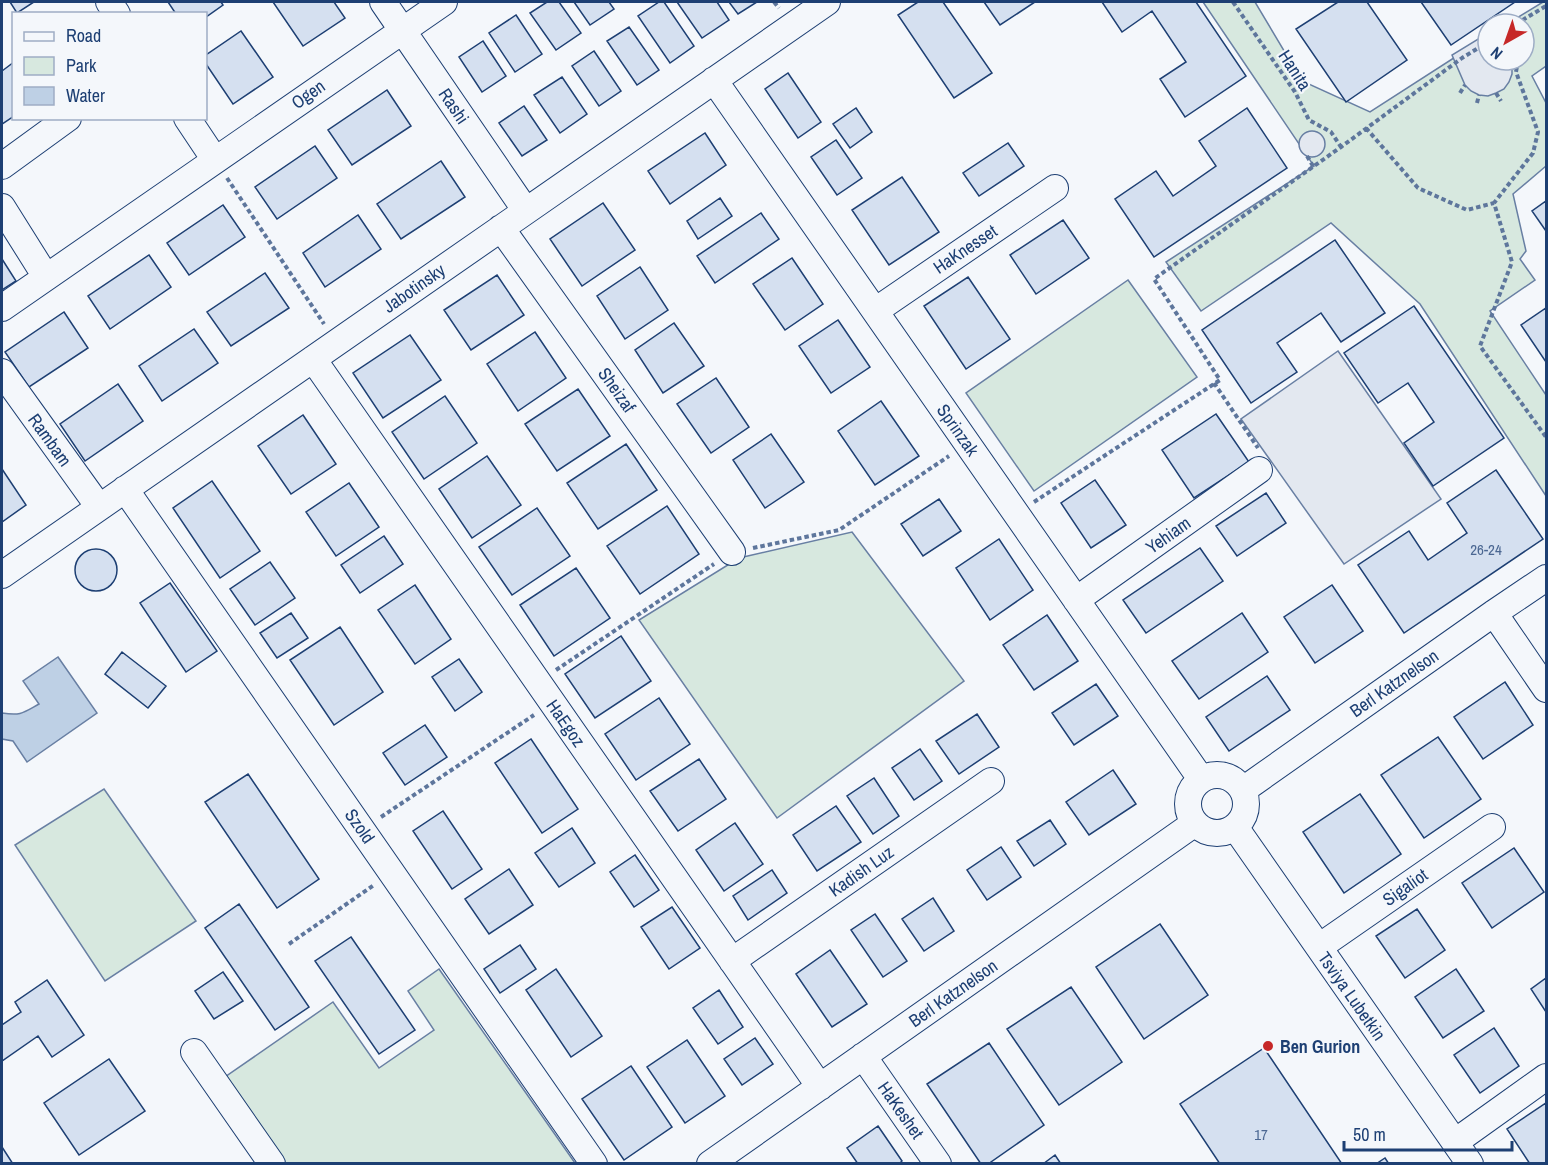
<svg xmlns="http://www.w3.org/2000/svg" width="1548" height="1165" viewBox="0 0 1548 1165" font-family="'Archivo Narrow',sans-serif">
  <style>
    .green { fill: #d7e8df; stroke: #687fa3; stroke-width: 1.5 }
    .parking { fill: #e3e8f0; stroke: #687fa3; stroke-width: 1.5 }
    .water { fill: #bed0e5; stroke: #687fa3; stroke-width: 1.5 }
    .building { fill: #d5e0f0; stroke: #1d3f73; stroke-width: 1.5 }
    .lines { fill: none; stroke-linecap: round; stroke-linejoin: round }
    .minor-casing { stroke: #1d3f73; stroke-width: 28 }
    .path { stroke: #5e769c; stroke-width: 4; stroke-dasharray: 4.5 3; stroke-linecap: butt }
    .minor { stroke: #f4f7fb; stroke-width: 26 }
    .poi-dot { fill: #c62828; stroke: #f4f7fb; stroke-width: 2 }
    .labels { text-anchor: middle; dominant-baseline: central; stroke-width: 4.5; stroke-linejoin: round; paint-order: stroke }
    .number-label { font-size: 15px; fill: #4b6792 }
    .street-label { font-size: 18px; fill: #1d3f73; stroke: #f4f7fb }
    .poi-label { font-size: 18px; font-weight: bold; fill: #1d3f73; stroke: #f4f7fb; text-anchor: start }
  </style>
  <rect width="100%" height="100%" fill="#f4f7fb"/>
  <path class="green" d="M1203,2H1255L1302,81L1370,112L1488,36V60H1524V24H1507L1543,2H1546V66L1532,76L1546,103V166L1513,194L1526,251L1520,259L1535,280L1490,311L1546,395V496L1420,304L1331,223L1201,311L1166,262L1314,166Z
    M1128,280L1197,377L1034,491L966,393Z
    M852,532L964,681L777,818L639,620L739,558Z
    M104,789L196,921L105,981L15,845Z
    M439,969L575,1163H285L225,1077L333,1002L379,1068L434,1030L408,991Z"/>
  <path class="parking" d="M1488,33V60H1511L1512,65V74L1509,82L1504,89L1496,93L1488,96L1479,95L1471,91L1465,85L1452,55Z
    M1299 144a13 13 0 1 1 26 0a13 13 0 1 1-26 0Z
    M1338,351L1441,499L1344,564L1241,419Z"/>
  <path class="water" d="M58,657L97,713L27,762L13,741L2,739V713C21,716 23,713 39,704L23,681Z"/>
  <path class="building" d="M10,2H34L17,13Z
    M168,2H221L223,5L206,17V14H176Z
    M273,2H334L345,18L303,46Z
    M547,2H559L581,33L556,50L530,13Z
    M574,2H609L614,9L590,25Z
    M659,2H664L694,46L670,63L638,16Z
    M677,2H717L729,20L702,38Z
    M729,2H757L738,14Z
    M918,2H943L992,73L954,98L898,15Z
    M984,2H1035L1000,25Z
    M1102,2H1196L1246,76L1185,117L1160,79L1186,62L1152,11L1122,32Z
    M1338,2H1367L1407,60L1346,102L1296,29Z
    M1421,2H1515L1451,45Z
    M516,15L542,54L515,72L489,33Z
    M629,27L659,70L637,85L607,41Z
    M241,31L273,77L233,104L206,64V55Z
    M483,41L506,76L482,92L459,57Z
    M594,51L621,91L599,106L572,66Z
    M14,62V116L2,124V71Z
    M788,73L821,122L798,138L765,89Z
    M562,77L587,114L560,133L534,95Z
    M387,90L411,126L352,165L328,130Z
    M524,106L547,140L522,156L499,123Z
    M856,108L872,132L850,148L833,124Z
    M1247,108L1287,168L1154,257L1115,199L1156,171L1173,196L1216,166L1199,141Z
    M705,133L726,165L670,204L648,171Z
    M836,140L862,178L837,195L811,157Z
    M1008,143L1024,166L979,196L963,173Z
    M315,146L337,178L277,219L255,187Z
    M441,161L465,197L401,239L377,204Z
    M902,177L939,232L889,265L852,210Z
    M720,198L732,216L698,239L687,221Z
    M1546,201V231L1532,211Z
    M603,203L635,250L582,286L550,239Z
    M223,205L245,237L189,275L167,243Z
    M761,213L779,239L715,283L697,256Z
    M358,215L381,249L325,287L303,253Z
    M1063,220L1089,258L1036,294L1010,255Z
    M1335,240L1385,313L1341,342L1321,313L1277,343L1297,372L1251,403L1202,330Z
    M149,255L171,287L110,329L88,296Z
    M792,258L823,304L785,330L753,284Z
    M2,259L16,281L2,290Z
    M640,267L668,310L625,339L597,296Z
    M265,273L289,308L231,346L207,312Z
    M497,275L524,315L471,350L444,310Z
    M968,277L1010,339L966,369L924,306Z
    M1414,306L1504,438L1433,486L1404,443L1434,422L1408,383L1378,403L1344,353Z
    M1546,308V362L1521,325Z
    M64,312L88,348L29,387L5,352Z
    M838,320L870,367L831,393L799,346Z
    M674,323L704,366L663,393L635,350Z
    M194,329L218,363L162,401L139,366Z
    M535,332L566,378L518,411L487,364Z
    M410,335L441,380L383,418L353,373Z
    M716,378L749,427L711,453L677,404Z
    M118,384L143,421L85,461L60,424Z
    M578,389L610,436L557,471L525,424Z
    M445,396L477,443L424,479L392,432Z
    M881,401L919,456L875,485L838,431Z
    M1216,414L1249,462L1194,498L1162,450Z
    M303,415L336,464L291,494L258,446Z
    M771,434L804,482L765,508L733,460Z
    M626,444L657,490L598,529L567,483Z
    M487,456L521,505L472,538L439,489Z
    M2,469L26,505L2,522Z
    M1496,470L1543,539L1404,633L1358,565L1409,531L1428,560L1467,533L1447,503Z
    M1095,480L1126,525L1091,548L1061,503Z
    M212,481L260,551L220,578L173,508Z
    M349,483L379,527L336,556L306,512Z
    M1266,493L1286,523L1237,556L1216,526Z
    M939,499L961,531L923,556L901,524Z
    M667,506L699,554L640,594L607,546Z
    M537,508L570,556L512,595L479,547Z
    M384,536L403,564L360,593L341,565Z
    M999,539L1033,590L990,620L956,568Z
    M1200,548L1223,581L1146,633L1123,600Z
    M75 570a21 21 0 1 1 42 0a21 21 0 1 1-42 0Z
    M270,562L295,598L255,625L230,589Z
    M576,568L610,618L554,656L520,605Z
    M170,583L217,651L186,672L140,603Z
    M415,585L451,639L415,664L378,610Z
    M1332,585L1363,631L1315,663L1284,617Z
    M291,613L308,638L277,658L260,633Z
    M1242,613L1268,652L1199,699L1172,661Z
    M1047,615L1078,661L1034,690L1003,645Z
    M340,627L383,692L334,725L290,660Z
    M621,636L651,681L595,718L565,674Z
    M122,652L166,686L148,708L105,674Z
    M459,659L482,692L455,711L432,677Z
    M1267,676L1290,710L1229,751L1206,717Z
    M1505,682L1533,725L1483,759L1454,717Z
    M1096,684L1118,716L1074,745L1052,713Z
    M659,698L690,744L636,780L605,734Z
    M977,714L999,747L959,774L936,741Z
    M425,725L447,757L405,785L383,753Z
    M1438,737L1481,799L1424,838L1381,775Z
    M531,739L578,809L542,833L495,763Z
    M920,749L942,781L914,800L892,768Z
    M699,759L726,799L678,831L650,791Z
    M1113,770L1136,804L1089,835L1066,802Z
    M248,774L319,879L277,908L205,802Z
    M874,778L899,816L873,834L847,796Z
    M1360,794L1401,854L1344,893L1303,832Z
    M836,806L861,842L817,871L793,835Z
    M443,811L482,869L452,889L413,831Z
    M1050,820L1066,844L1034,866L1017,841Z
    M735,823L763,864L724,891L696,850Z
    M572,828L595,863L559,887L535,853Z
    M1001,847L1021,877L987,900L967,870Z
    M1514,848L1544,892L1492,928L1462,883Z
    M635,855L659,890L634,907L610,872Z
    M509,869L533,905L489,934L465,899Z
    M772,870L787,893L748,920L733,896Z
    M933,898L954,931L924,951L902,919Z
    M239,904L309,1007L275,1030L205,928Z
    M672,907L700,948L669,969L641,927Z
    M1417,909L1445,950L1405,978L1376,936Z
    M875,914L907,961L883,977L851,930Z
    M1160,924L1208,995L1144,1039L1096,967Z
    M351,937L415,1030L379,1054L315,961Z
    M520,945L536,969L500,993L484,969Z
    M830,950L867,1004L832,1027L796,974Z
    M556,969L602,1036L571,1057L526,990Z
    M1456,969L1484,1011L1443,1038L1415,997Z
    M223,972L243,1001L214,1019L195,991Z
    M1546,978V1012L1531,989Z
    M47,980L84,1035L52,1057L38,1036L2,1061V1025L21,1012L15,1002Z
    M1071,987L1122,1062L1059,1105L1007,1029Z
    M719,990L743,1027L718,1044L693,1008Z
    M1494,1028L1519,1066L1480,1093L1454,1055Z
    M755,1038L773,1064L742,1085L724,1059Z
    M687,1040L725,1096L685,1123L647,1067Z
    M989,1043L1044,1125L988,1164H981L927,1084Z
    M1264,1048L1342,1164H1220L1180,1104Z
    M109,1059L145,1111L79,1155L44,1103Z
    M631,1066L672,1127L624,1160L582,1099Z
    M1546,1103V1162L1545,1164H1530L1507,1129Z
    M878,1126L902,1161L899,1164H858L847,1148Z
    M2,1147L13,1164H2Z
    M1055,1155L1061,1164H1043Z
    M1385,1158L1389,1164H1376Z"/>
  <g class="lines">
    <defs>
      <path id="minor" d="M109,2L117,14
        M383,2L526,211
        M714,80L1201,779
        M187,118L215,160
        M2,166L68,118
        M2,207L46,277
        M501,228L732,552
        M2,308L444,2
        M875,311L1055,188
        M313,359L820,1087
        M2,372L99,507
        M125,489L594,1164
        M2,575L827,2
        M1076,600L1259,470
        M1494,613L1546,689
        M1188 804a29 29 0 1 1 58 0a29 29 0 1 1-58 0Z
        M1243,790L1494,613L1546,578
        M1235,827L1470,1164
        M1319,947L1492,827
        M732,961L991,781
        M194,1052L272,1164
        M863,1056L938,1164
        M1455,1142L1546,1077
        M710,1164L1195,823"/>
    </defs>
    <use href="#minor" class="minor-casing"/>
    <path class="path" d="M774,2L779,8
      M1233,2L1295,92L1309,120L1331,132L1341,147
      M1516,24L1546,6
      M1518,60L1516,72L1538,132L1533,153L1494,203L1512,262L1480,346L1546,437
      M1460,93L1465,85
      M1496,93L1501,101
      M1477,103L1479,95
      M1366,128L1418,188L1467,210L1494,203
      M1307,156L1313,166
      M227,178L324,324
      M1214,383L1258,448
      M1034,502L1220,380L1154,279L1341,147L1462,58L1488,42
      M753,548L839,530L949,456
      M556,670L714,564
      M381,817L534,715
      M289,944L374,885"/>
    <use href="#minor" class="minor"/>
  </g>
  <circle class="poi-dot" cx="1268" cy="1046" r="6"/>
  <g class="labels">
    <g class="number-label">
      <text x="1486" y="549">26-24</text>
      <text x="1261" y="1134">17</text>
    </g>
    <g class="street-label">
      <text transform="translate(1295 70) rotate(57)">Hanita</text>
      <text transform="translate(308 94) rotate(-35)">Ogen</text>
      <text transform="translate(454 106) rotate(56)">Rashi</text>
      <text transform="translate(965 249) rotate(-34)">HaKnesset</text>
      <text transform="translate(414 288) rotate(-35)">Jabotinsky</text>
      <text transform="translate(617 390) rotate(55)">Sheizaf</text>
      <text transform="translate(958 430) rotate(55)">Sprinzak</text>
      <text transform="translate(50 440) rotate(54)">Rambam</text>
      <text transform="translate(1168 535) rotate(-35)">Yehiam</text>
      <text transform="translate(1394 683) rotate(-35)">Berl Katznelson</text>
      <text transform="translate(566 723) rotate(55)">HaEgoz</text>
      <text transform="translate(360 826) rotate(55)">Szold</text>
      <text transform="translate(861 871) rotate(-35)">Kadish Luz</text>
      <text transform="translate(1405 887) rotate(-35)">Sigaliot</text>
      <text transform="translate(953 993) rotate(-35)">Berl Katznelson</text>
      <text transform="translate(1352 996) rotate(55)">Tsviya Lubetkin</text>
      <text transform="translate(901 1110) rotate(55)">HaKeshet</text>
    </g>
    <g class="poi-label">
      <text x="1280" y="1046">Ben Gurion</text>
    </g>
  </g>
  <rect width="1548" height="1165" fill="none" stroke="#1d3f73" stroke-width="6"/>
  <rect x="12" y="12" width="195" height="108" fill="#f4f7fb" stroke="#9eadc5" stroke-width="1.5"/>
  <rect x="24" y="32" width="30" height="9" fill="#f4f7fb" stroke="#9eadc5" stroke-width="1.5"/>
  <text x="66" y="42" font-size="18" fill="#1d3f73">Road</text>
  <rect x="24" y="57" width="30" height="18" fill="#d7e8df" stroke="#9eadc5" stroke-width="1.5"/>
  <text x="66" y="72" font-size="18" fill="#1d3f73">Park</text>
  <rect x="24" y="87" width="30" height="18" fill="#bed0e5" stroke="#9eadc5" stroke-width="1.5"/>
  <text x="66" y="102" font-size="18" fill="#1d3f73">Water</text>
  <g transform="translate(1506 42) rotate(220)"><circle r="28" fill="#f4f7fb" stroke="#9eadc5" stroke-width="1.5"/>
  <path d="M0-4.5L10 22L0 15L-10 22Z" fill="#c62828"/>
  <text y="-9" font-size="16" font-weight="bold" text-anchor="middle" fill="#1d3f73">N</text>
  </g>
  <path d="M1344 1141v9h168v-9" fill="none" stroke="#1d3f73" stroke-width="3"/>
  <text x="1353" y="1141" font-size="18" fill="#1d3f73" stroke="#f4f7fb" stroke-width="4.5" paint-order="stroke">50 m</text>
</svg>
